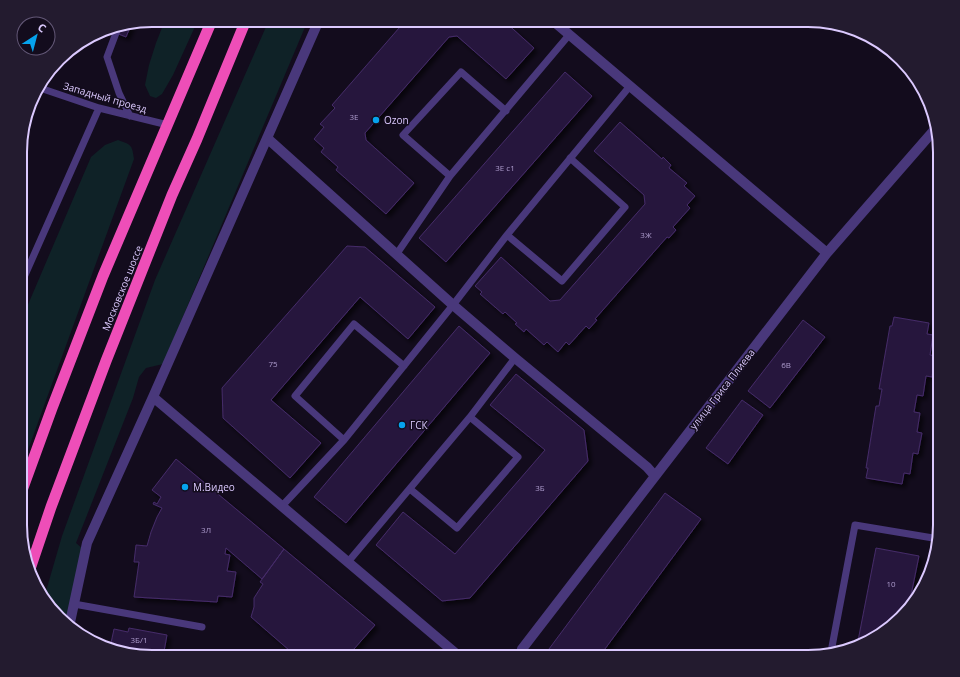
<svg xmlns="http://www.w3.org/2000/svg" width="960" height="677" viewBox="0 0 960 677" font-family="'Open Sans',sans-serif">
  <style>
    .green { fill: #0f2227 }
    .building { fill: #28193e; stroke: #452b69; filter: url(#shadow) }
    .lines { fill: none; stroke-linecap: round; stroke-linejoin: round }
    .service { stroke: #49387b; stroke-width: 7 }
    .minor { stroke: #49387b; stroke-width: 10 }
    .trunk { stroke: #ee4eb8; stroke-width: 11 }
    .poi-dot { fill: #06a3ed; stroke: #130c1d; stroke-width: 1.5 }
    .labels { text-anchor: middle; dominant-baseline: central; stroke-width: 3; stroke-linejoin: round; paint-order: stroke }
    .number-label { font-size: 8px; fill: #ae9dce }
    .street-label { font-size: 10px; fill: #dbc9fe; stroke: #130c1d }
    .poi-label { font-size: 10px; fill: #dbc9fe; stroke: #130c1d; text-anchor: start }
    .rim { fill: none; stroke: #dbc9fe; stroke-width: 2 }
  </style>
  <defs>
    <filter id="shadow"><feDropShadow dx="3.5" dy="3.5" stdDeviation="2" flood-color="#0009"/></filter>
  </defs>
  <rect width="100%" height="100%" fill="#130c1d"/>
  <path class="green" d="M165,20H198L173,75L162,94L156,98L150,96L145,85L149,65L156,43Z
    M269,20H308L163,364L146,368L139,377L133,398L76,543L83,549L67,624L44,598L62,536L155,280Z
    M118,140C132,145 132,145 134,159L21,469V321L91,157L105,145Z"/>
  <path class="building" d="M406,20H503L534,48L506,79L457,36L449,37L365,133L366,140L414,183L386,214L336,170L338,167L321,152L324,148L314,139L324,127L320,124L335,108L332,105Z
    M132,23L126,37L106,29L109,27Z
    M565,72L592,96L446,262L419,238Z
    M620,122L662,159L663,157L671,165L669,168L687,183L684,186L695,196L687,205L690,208L673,227L676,230L669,238L667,237L595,319L597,320L589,329L586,326L569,345L566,342L558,352L547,342L544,345L526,329L524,332L515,324L517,323L505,312L503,314L480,294L482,292L475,286L501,257L550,301L560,300L645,204L644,195L594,151Z
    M347,246L365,247L435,307L408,339L360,297L271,400L321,443L290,478L223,418L222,388Z
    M894,317L929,323L927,334L933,335L930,355L935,356L932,377L926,376L923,396L917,395L914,412L920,413L917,432L922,433L918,454L913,453L910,474L904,473L902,484L866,478L868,468H866L876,406H879L882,389H879L890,326H892Z
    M803,320L825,337L770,408L748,391Z
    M459,326L490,353L346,523L314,497Z
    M516,374L584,430L588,461L470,598L442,601L376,545L403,512L455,554L545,450L490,405Z
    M742,400L763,415L728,464L706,448Z
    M176,459L284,549L262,579L226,548L225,554L230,555L227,571L236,572L232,597L218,596L217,602L134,597L139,562H134L136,545L147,546L151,532L157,517L162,508L153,504L154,502L157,504L161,497L152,490Z
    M665,493L701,519L599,657H551L546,653Z
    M876,548L919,556L908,610L866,644L857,646Z
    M284,549L375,625L347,657H297L251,617L254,607V598L263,584L260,582Z
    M129,628L167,635L163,657H143L109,650L106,648L107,642L111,643L114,629L128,632Z
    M249,651L250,657H219L234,652L236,656Z"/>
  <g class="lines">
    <path class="service" d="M119,25L107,57L119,93L130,116
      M37,87L99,108L168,125
      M450,176L403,135L461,72L506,111
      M507,235L562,281L625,207L570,158
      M396,255L450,176L569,35
      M21,284L99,108
      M344,440L295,396L354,324L404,366
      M410,489L457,528L518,457L470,417
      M282,506L344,440L453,305L507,235L630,86
      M348,562L470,417L515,358
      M74,604L202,627
      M831,652L855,525L939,539"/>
    <path class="minor" d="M552,20L827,253
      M267,138L453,305L515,358L647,467L655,476
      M153,397L460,657
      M69,627L87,543L153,397L319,20
      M520,657L522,649L827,253L936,128"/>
    <path class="trunk" d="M21,493L52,408L103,276L212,20
      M30,569L51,507L106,361L172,195L197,139L246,20"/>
  </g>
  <g class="poi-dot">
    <circle cx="376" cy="120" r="4"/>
    <circle cx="402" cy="425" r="4"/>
    <circle cx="185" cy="487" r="4"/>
  </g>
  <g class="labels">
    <g class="number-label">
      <text x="354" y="116">3Е</text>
      <text x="505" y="167">3Е с1</text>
      <text x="646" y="234">3Ж</text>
      <text x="273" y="363">75</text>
      <text x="786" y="364">6В</text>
      <text x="540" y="487">3Б</text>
      <text x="206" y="529">3Л</text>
      <text x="891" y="583">10</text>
      <text x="139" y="639">3Б/1</text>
    </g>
    <g class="street-label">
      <text transform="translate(105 97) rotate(16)">Западный проезд</text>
      <text transform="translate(122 288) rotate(-68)">Московское шоссе</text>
      <text transform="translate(722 389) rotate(-52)">улица Гриса Плиева</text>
    </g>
    <g class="poi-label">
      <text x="384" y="120">Ozon</text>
      <text x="410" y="425">ГСК</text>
      <text x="193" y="487">М.Видео</text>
    </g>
  </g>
  <path d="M0 0H960V677H0ZM152 27H808A125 125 0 0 1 933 152V525A125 125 0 0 1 808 650H152A125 125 0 0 1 27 525V152A125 125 0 0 1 152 27Z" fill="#231b2f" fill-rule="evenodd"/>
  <path class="rim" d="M152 27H808A125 125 0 0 1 933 152V525A125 125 0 0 1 808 650H152A125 125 0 0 1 27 525V152A125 125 0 0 1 152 27Z"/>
  <g transform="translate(36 36) rotate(36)"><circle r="19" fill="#130c1d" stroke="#635877"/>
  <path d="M0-3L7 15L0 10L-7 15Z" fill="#06a3ed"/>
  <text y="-6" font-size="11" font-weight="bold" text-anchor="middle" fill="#dbc9fe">С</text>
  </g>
</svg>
